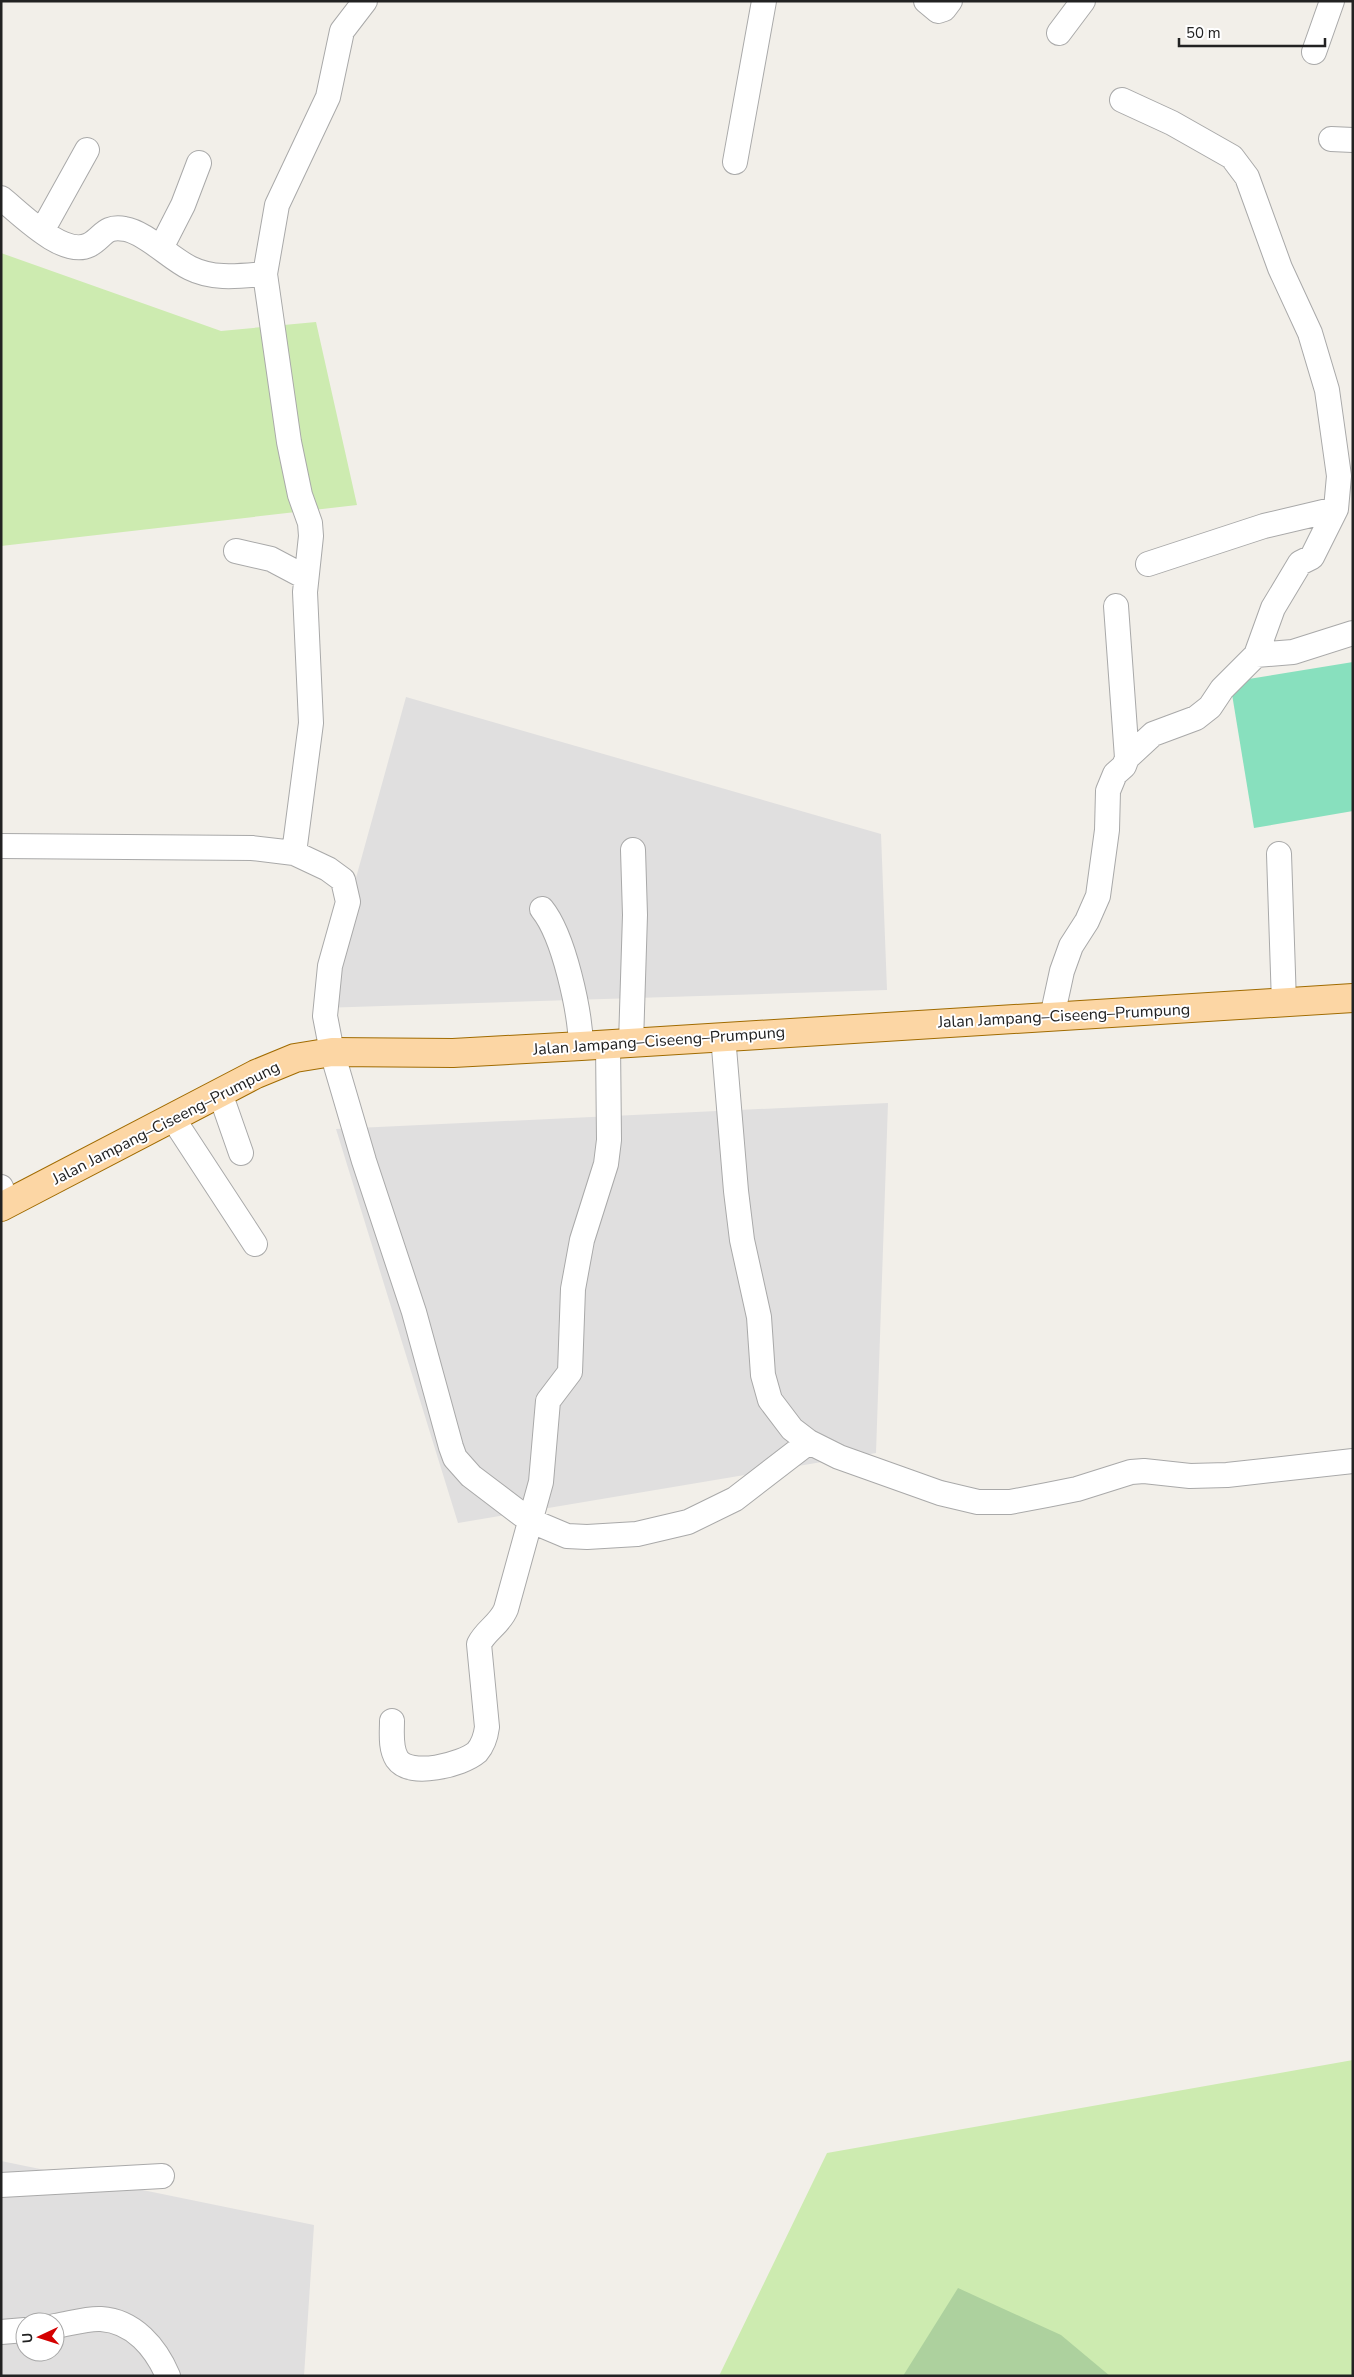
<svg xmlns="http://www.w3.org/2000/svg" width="1354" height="2377" viewBox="0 0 1354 2377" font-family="'Nunito Sans',sans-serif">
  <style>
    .residential { fill: #e0dfdf; fill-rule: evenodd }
    .grass { fill: #cdebb0 }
    .forest { fill: #add19e }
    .pitch { fill: #88e0be }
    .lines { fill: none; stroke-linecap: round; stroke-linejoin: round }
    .minor-casing { stroke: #a9a9a9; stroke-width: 26 }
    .primary-casing { stroke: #a06b00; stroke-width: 30 }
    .minor { stroke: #fff; stroke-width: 24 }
    .primary { stroke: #fcd6a4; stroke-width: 28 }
    .labels { text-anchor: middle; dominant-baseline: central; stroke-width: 4; stroke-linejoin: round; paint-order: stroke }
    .street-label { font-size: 16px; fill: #222; stroke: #fff }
  </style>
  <rect width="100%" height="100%" fill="#f2efe9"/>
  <path class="residential" d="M406,697L881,834L887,990L320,1008Z
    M888,1103L876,1453L458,1523L336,1129Z
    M1,2161L314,2225L304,2376H1ZM25,2322H55V2352H25Z"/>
  <path class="grass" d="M1,253L221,331L316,322L357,505L1,546Z
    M1353,2060V2376H719L827,2153Z"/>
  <path class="forest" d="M958,2288L1061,2335L1110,2376H903Z"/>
  <path class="pitch" d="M1353,662V811L1254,828L1230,682Z"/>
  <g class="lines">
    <defs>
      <path id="minor" d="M926,1L938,11L944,9L950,1
        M1059,33L1083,1
        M1314,52L1332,1
        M1122,100L1172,123L1232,157L1247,177L1280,268L1310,333L1327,390L1339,476L1336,509L1312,557L1300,563L1273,608L1256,655L1222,689L1210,707L1196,718L1153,734L1127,758
        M1331,139L1353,140
        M735,162L764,1
        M1,198C20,213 63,258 89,245C103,238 104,225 125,229C145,232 171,259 190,268C214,280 240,276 265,274L289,442L300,495L310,523L311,536L305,592L311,723L294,853
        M42,231L87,150
        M161,248L183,205L199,163
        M265,274L277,205L328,97L342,31L365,1
        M236,551L271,559L305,577
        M1148,564L1264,526L1336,509
        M1256,655L1293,652L1353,633
        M1,846L252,848L294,853L328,869L343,880L348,902L330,966L325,1016L332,1052L364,1161L414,1312L451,1447L455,1458L471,1476L529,1520L567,1536L587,1537L637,1534L688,1522L735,1499L809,1442
        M1279,854L1284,1003
        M542,909C564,936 580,1011 581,1046
        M1052,1017L1062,971L1071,946L1087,921L1098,896L1107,830L1108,791L1115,774L1124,766L1127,758L1116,606
        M723,1036L736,1191L742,1240L759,1317L763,1375L770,1400L792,1429L809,1442L839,1457L940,1493L978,1502H1010L1047,1495L1077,1489L1131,1472L1144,1471L1190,1476L1227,1475L1353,1461
        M631,1043L635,915L633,850
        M220,1093L241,1153
        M172,1117L255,1244
        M1,1187L7,1204
        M392,1721C392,1733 390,1748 397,1759C410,1778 462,1765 477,1752C483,1745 486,1735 487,1727L479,1644C486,1630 500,1624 506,1609L541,1482L548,1401L570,1372L573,1289L582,1240L606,1164L609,1140L608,1044
        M1,2185L162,2176
        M55,2326C69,2324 87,2318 101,2319C134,2321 156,2348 168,2376
        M1,2332L25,2330"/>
      <path id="primary" d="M1,1207L256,1074L295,1058L332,1052L453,1053L581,1046L1353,998"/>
    </defs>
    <use href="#minor" class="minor-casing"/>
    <use href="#primary" class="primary-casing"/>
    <use href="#minor" class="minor"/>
    <use href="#primary" class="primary"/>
  </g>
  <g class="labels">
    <g class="street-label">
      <text transform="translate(1064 1016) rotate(-3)">Jalan Jampang–Ciseeng–Prumpung</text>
      <text transform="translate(659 1041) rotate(-4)">Jalan Jampang–Ciseeng–Prumpung</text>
      <text transform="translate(166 1123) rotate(-27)">Jalan Jampang–Ciseeng–Prumpung</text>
    </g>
  </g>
  <rect width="1354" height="2377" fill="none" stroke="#222222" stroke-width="5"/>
  <g transform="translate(40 2337) rotate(266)"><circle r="24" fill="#ffffff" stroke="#a7a7a7"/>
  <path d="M0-4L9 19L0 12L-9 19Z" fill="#d40000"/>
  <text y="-8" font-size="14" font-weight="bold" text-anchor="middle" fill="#222222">U</text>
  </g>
  <path d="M1179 38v8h146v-8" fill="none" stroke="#222222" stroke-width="2.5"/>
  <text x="1186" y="38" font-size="15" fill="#222222" stroke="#ffffff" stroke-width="4" paint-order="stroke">50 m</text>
</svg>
